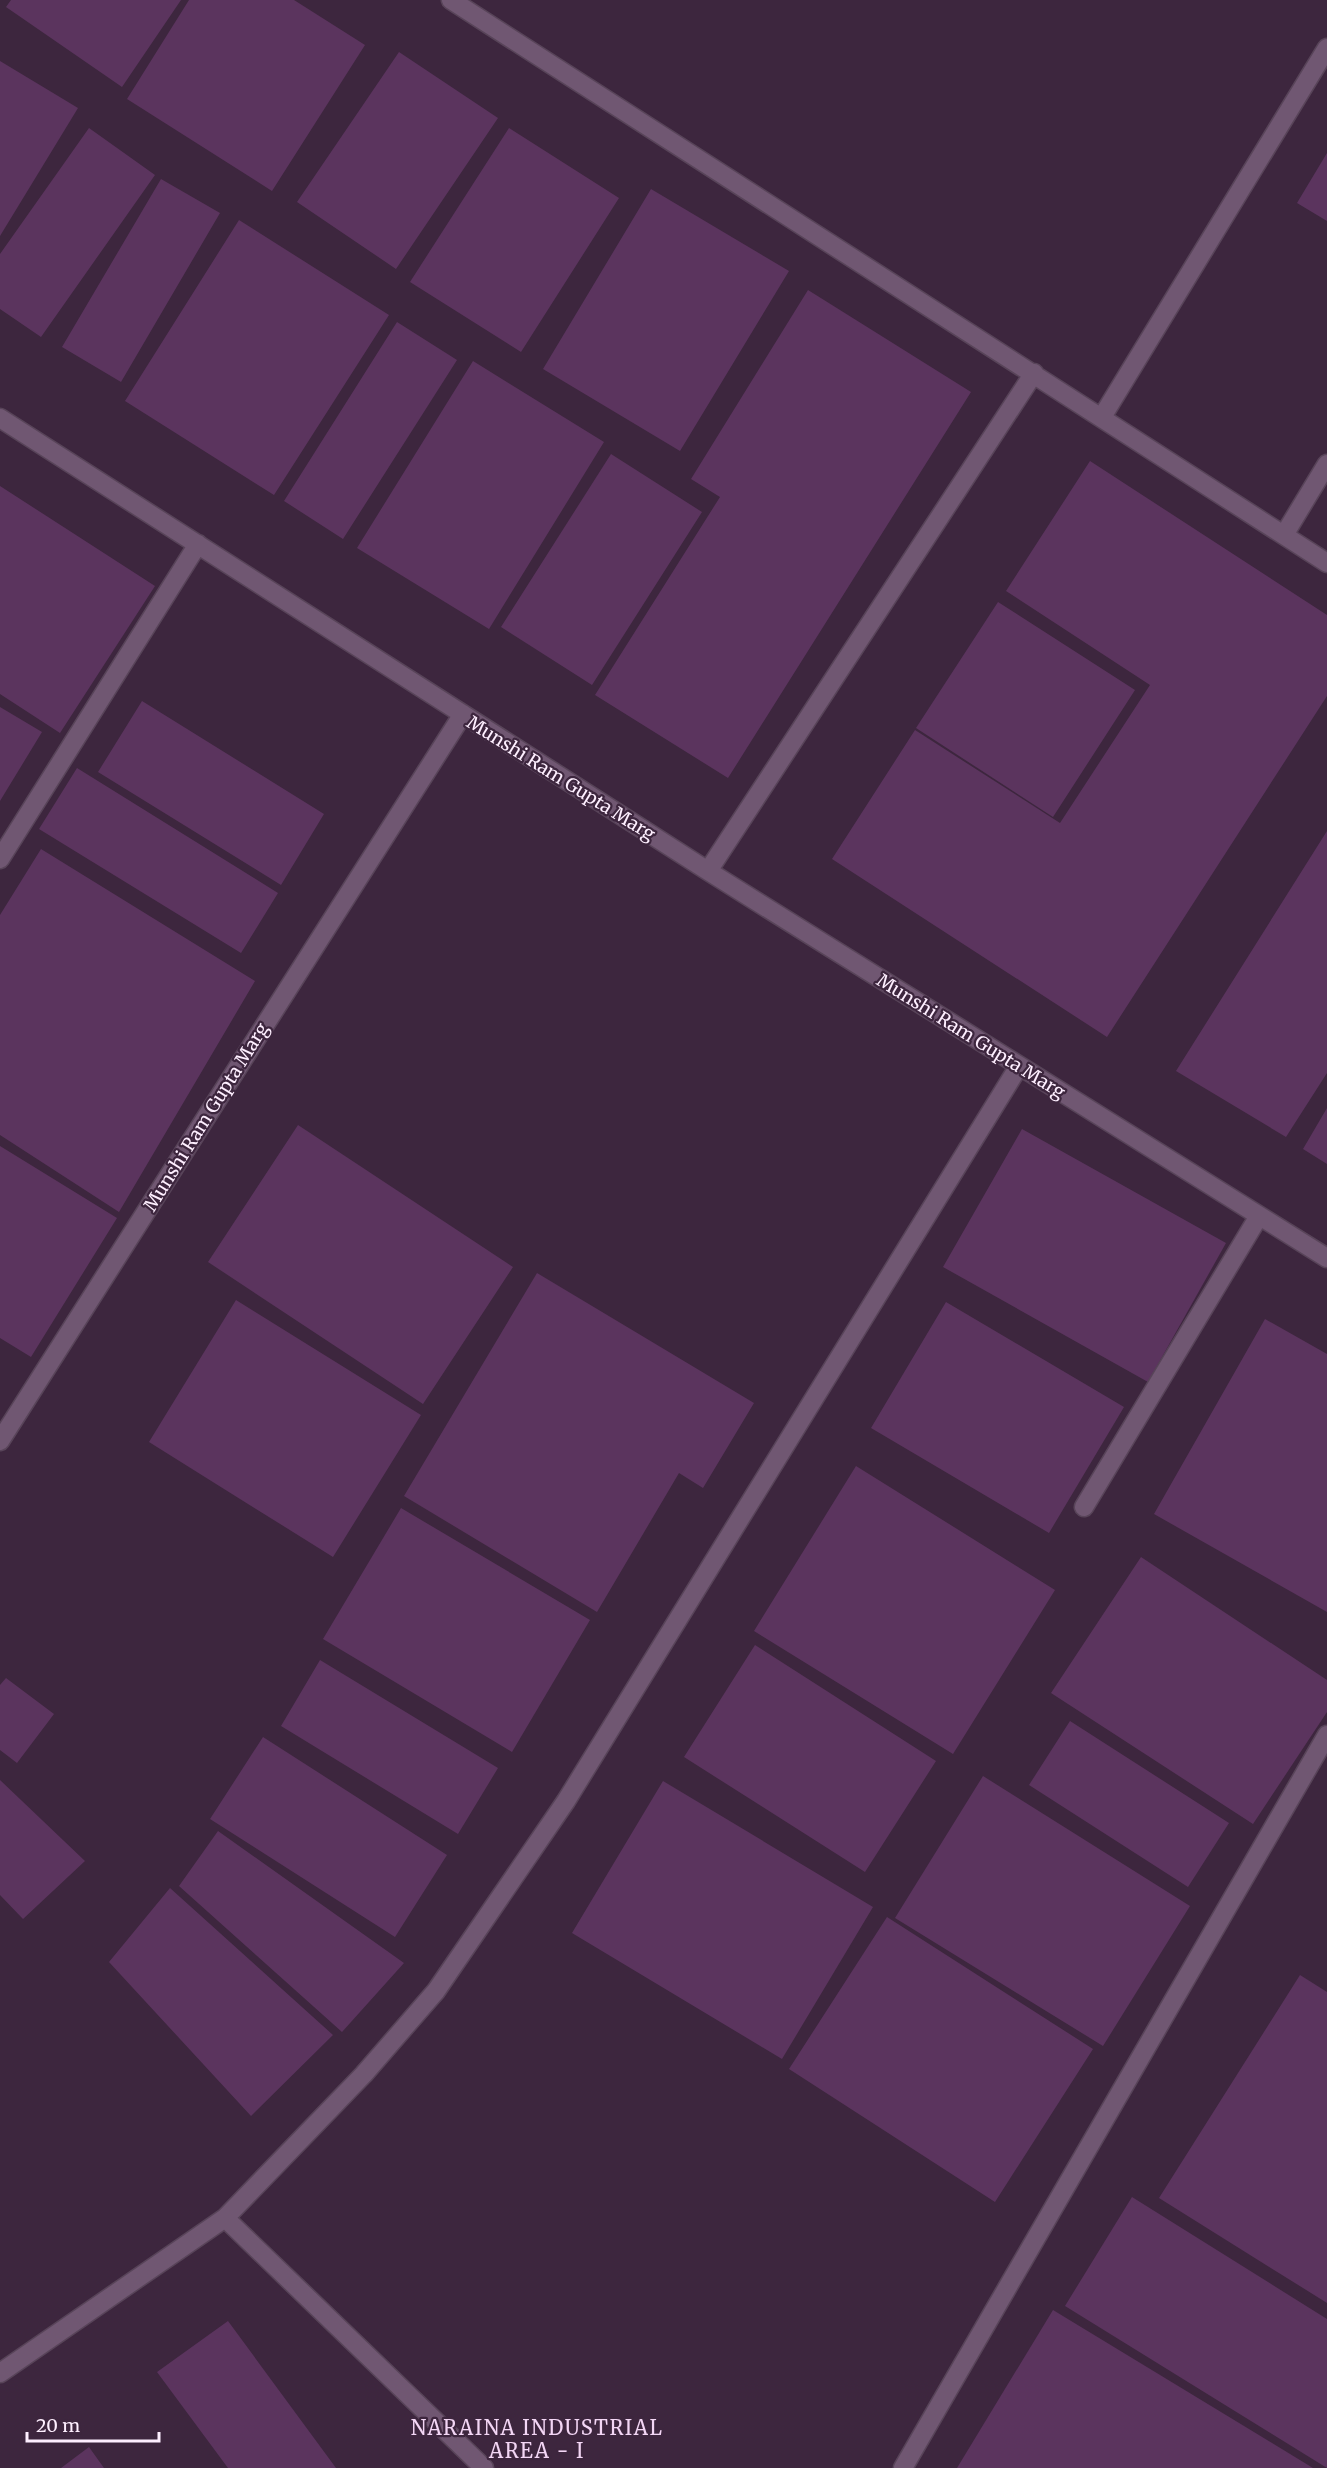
<svg xmlns="http://www.w3.org/2000/svg" width="1327" height="2468" viewBox="0 0 1327 2468" font-family="Merriweather,serif">
  <style>
    .building { fill: #5b345e }
    .lines { fill: none; stroke-linecap: round; stroke-linejoin: round }
    .lane-casing { stroke: #584459; stroke-width: 21 }
    .lane { stroke: #705772; stroke-width: 18 }
    .labels { text-anchor: middle; dominant-baseline: central; stroke-width: 4.5; stroke-linejoin: round; paint-order: stroke }
    .street-label { font-size: 18px; fill: #feefff; stroke: #3d263e }
    .neighbourhood-label { font-size: 20px; letter-spacing: 1.5px; fill: #f3d6f5; stroke: #3d263e }
  </style>
  <rect width="100%" height="100%" fill="#3d263e"/>
  <path class="building" d="M11,0H181L122,87L6,7Z
    M189,0H294L365,45L272,191L127,99Z
    M399,52L498,118L396,269L297,202Z
    M0,61L78,108L0,236Z
    M89,128L155,175L41,337L0,309V254Z
    M509,128L619,198L521,352L410,282Z
    M1327,153V221L1297,203Z
    M161,179L220,213L121,382L62,347Z
    M651,189L789,271L680,451L543,369Z
    M239,220L389,315L274,495L125,401Z
    M808,290L971,392L728,778L595,695L720,497L691,479Z
    M397,322L457,360L343,539L284,501Z
    M473,361L604,442L489,629L357,548Z
    M611,454L702,512L592,685L501,627Z
    M1090,461L1327,615V696L1107,1037L832,859L915,730L1060,823L1150,685L1006,591Z
    M0,486L155,586L60,733L0,694Z
    M998,602L1135,690L1053,817L916,728Z
    M142,701L324,814L281,885L98,772Z
    M0,707L42,732L0,801Z
    M77,768L278,893L241,953L39,829Z
    M1327,831V1073L1286,1137L1176,1071Z
    M41,849L255,981L119,1212L0,1135V915Z
    M1327,1108V1164L1303,1149Z
    M298,1125L513,1267L423,1404L208,1262Z
    M1022,1129L1226,1243L1148,1382L943,1267Z
    M0,1146L117,1218L31,1357L0,1338Z
    M537,1273L754,1403L703,1488L679,1473L597,1612L404,1496Z
    M236,1300L421,1415L333,1557L149,1442Z
    M946,1302L1124,1407L1049,1533L871,1428Z
    M1265,1319L1327,1354V1612L1154,1514Z
    M856,1466L1055,1590L953,1754L754,1631Z
    M401,1508L590,1620L512,1752L323,1639Z
    M1141,1557L1327,1680V1712L1253,1824L1051,1693Z
    M755,1645L936,1761L865,1872L684,1757Z
    M320,1660L498,1768L458,1834L281,1726Z
    M6,1678L54,1714L17,1763L0,1750V1685Z
    M1070,1721L1229,1823L1188,1887L1029,1785Z
    M263,1737L447,1855L395,1937L210,1819Z
    M983,1776L1190,1906L1103,2046L895,1918Z
    M0,1780L85,1861L23,1919L0,1895Z
    M663,1781L873,1907L782,2059L572,1933Z
    M218,1831L404,1963L342,2032L179,1886Z
    M170,1888L333,2035L251,2116L109,1962Z
    M887,1917L1093,2049L995,2202L789,2069Z
    M1300,1975L1327,1992V2303L1159,2198Z
    M1132,2197L1327,2319V2468L1065,2306Z
    M1053,2310L1313,2468H957Z
    M228,2321L336,2468H228L157,2372Z
    M89,2447L104,2468H61Z"/>
  <g class="lines">
    <defs>
      <path id="lane" d="M451,0L1327,563
        M1102,417L1327,48
        M0,418L708,871L1327,1258
        M1284,535L1327,464
        M0,859L198,544
        M708,871L1034,373
        M0,1441L463,714
        M1084,1507L1259,1216
        M225,2218L484,2468
        M0,2373L225,2218L364,2074L436,1991L566,1801L1019,1066
        M903,2468L1327,1735"/>
    </defs>
    <use href="#lane" class="lane-casing"/>
    <use href="#lane" class="lane"/>
  </g>
  <g class="labels">
    <g class="street-label">
      <text transform="translate(561 778) rotate(32)">Munshi Ram Gupta Marg</text>
      <text transform="translate(971 1036) rotate(32)">Munshi Ram Gupta Marg</text>
      <text transform="translate(206 1117) rotate(-58)">Munshi Ram Gupta Marg</text>
    </g>
    <g class="neighbourhood-label">
      <text x="537" y="2427">NARAINA INDUSTRIAL<tspan x="537" dy="23">AREA - I</tspan></text>
    </g>
  </g>
  <path d="M27 2432v9h132v-9" fill="none" stroke="#feefff" stroke-width="3"/>
  <text x="36" y="2432" font-size="18" fill="#feefff" stroke="#3d263e" stroke-width="4.5" paint-order="stroke">20 m</text>
</svg>
